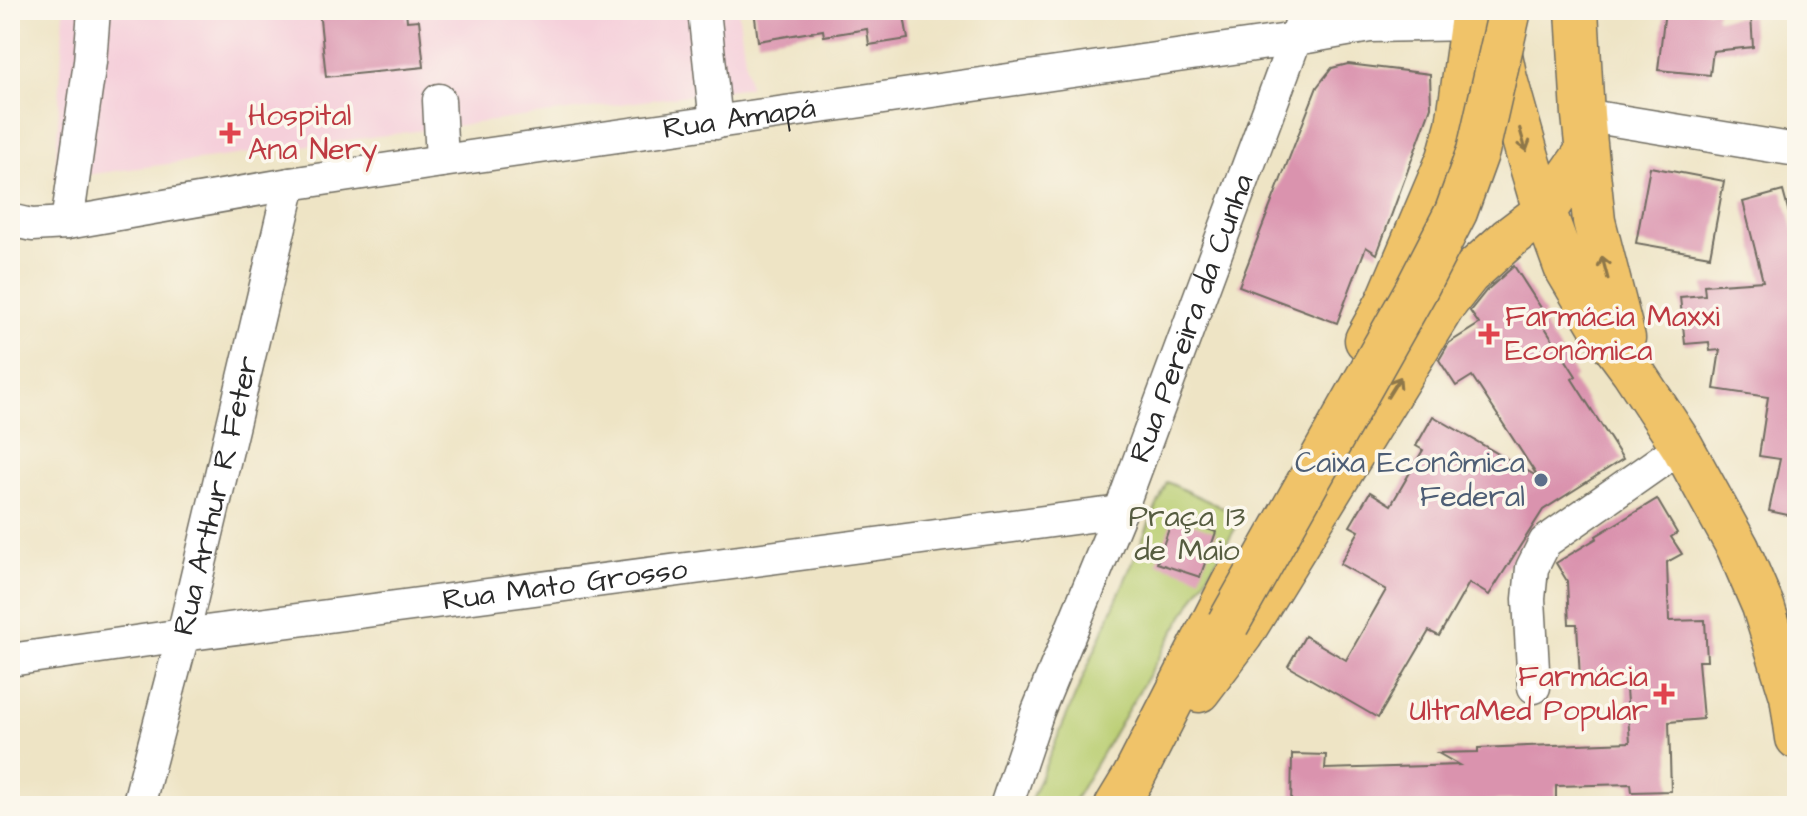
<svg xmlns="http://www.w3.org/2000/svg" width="1807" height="816" viewBox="0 0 1807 816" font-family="'Architects Daughter',sans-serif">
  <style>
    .built { fill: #f5cfda }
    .green { fill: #bace72; stroke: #727c4e; stroke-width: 2 }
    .building { fill: #da93ae }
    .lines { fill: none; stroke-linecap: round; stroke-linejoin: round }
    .minor-casing { stroke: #6f6c61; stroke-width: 35 }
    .major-casing { stroke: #6f6c61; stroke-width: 45 }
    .minor { stroke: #fff; stroke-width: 32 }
    .major { stroke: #f0c369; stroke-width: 42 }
    .major-bridge-casing { stroke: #6f6c61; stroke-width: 45; stroke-linecap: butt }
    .major-bridge { stroke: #f0c369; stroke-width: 42 }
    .oneway { stroke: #8e774a }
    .health-dot { fill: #e0444e; stroke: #fbf7ec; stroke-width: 3 }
    .service-dot { fill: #5c6f8a; stroke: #fbf7ec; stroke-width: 3 }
    .labels { text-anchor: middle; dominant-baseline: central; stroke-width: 7; stroke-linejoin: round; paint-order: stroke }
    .health-label { font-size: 30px; fill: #be3a42; stroke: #fbf7ec; text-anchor: start }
    .street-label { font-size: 30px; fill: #2b2b2b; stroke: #fbf7ec }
    .service-label { font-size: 30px; fill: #4e5e75; stroke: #fbf7ec; text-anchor: end }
    .park-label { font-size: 30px; fill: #565c40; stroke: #fbf7ec }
  </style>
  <rect width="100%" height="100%" fill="#fbf7ec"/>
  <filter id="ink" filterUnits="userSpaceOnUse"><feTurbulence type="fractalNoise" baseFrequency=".0125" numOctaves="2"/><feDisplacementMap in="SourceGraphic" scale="16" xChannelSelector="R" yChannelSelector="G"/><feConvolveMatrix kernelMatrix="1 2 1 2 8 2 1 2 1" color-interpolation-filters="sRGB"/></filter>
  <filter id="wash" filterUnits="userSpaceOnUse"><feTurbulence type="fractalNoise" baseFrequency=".006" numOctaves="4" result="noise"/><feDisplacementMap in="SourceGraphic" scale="32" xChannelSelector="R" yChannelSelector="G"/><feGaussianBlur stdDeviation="1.8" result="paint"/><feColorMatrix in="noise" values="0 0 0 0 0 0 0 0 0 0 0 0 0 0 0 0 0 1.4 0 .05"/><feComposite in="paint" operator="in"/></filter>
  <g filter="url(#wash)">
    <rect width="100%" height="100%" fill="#eee4c5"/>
    <path class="built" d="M64,10H738L749,87L55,179Z"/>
    <path class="green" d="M1167,482L1242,517L1071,806H1028Z"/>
    <g id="blocks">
      <path class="building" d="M319,10H406L407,21L419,20L424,67L326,77Z
        M754,10H903L908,39L869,45L867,29L824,36L823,30L758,41Z
        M1665,10H1717L1716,19L1751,16L1753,47L1713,51L1710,75L1658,70Z
        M1348,64L1430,74L1431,107L1377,254L1366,247L1337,323L1239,286L1317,87L1332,68Z
        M1650,167L1724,181L1710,256L1636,243Z
        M1783,191L1797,243V517L1769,511L1780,459L1759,456L1768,397L1714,389L1720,350L1710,351L1709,342L1685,344L1680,297L1705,295L1704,285L1763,281L1743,202Z
        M1514,266L1545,314L1539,318L1576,376L1572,379L1623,459L1543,510L1489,595L1469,583L1439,636L1429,631L1378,718L1288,666L1305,636L1346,660L1386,590L1340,564L1359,531L1350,526L1370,492L1391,505L1423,450L1416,446L1433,416L1538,477L1472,376L1456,386L1439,360L1449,343L1479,324L1470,311L1486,291Z
        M1657,499L1677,533L1671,537L1682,554L1667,562L1669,621L1705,620L1707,661H1698L1703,719L1669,722L1671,791L1632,792L1631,784L1556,786V799L1486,801L1487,806H1291L1292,754L1326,755L1325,769L1459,765L1438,753L1478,752V748L1630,742L1625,676L1580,678L1577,624H1569L1567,581L1556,563L1597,538L1596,536Z
        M1173,517L1216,532L1200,577L1157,563Z"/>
    </g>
  </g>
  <g filter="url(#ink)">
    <use href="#blocks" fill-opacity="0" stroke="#6f6c61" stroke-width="2"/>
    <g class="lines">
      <defs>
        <g id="minor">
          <path d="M704,10L716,123"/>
          <path d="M439,100L442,161"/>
          <path d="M1583,115L1797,150"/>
          <path id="s1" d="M10,220L32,225L67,223L290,184L442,161L1296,39L1370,26L1471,24"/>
          <path d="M67,223L90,62L94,10"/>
          <path id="s2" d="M10,660L183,635L1120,512"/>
          <path d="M1534,687L1529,599L1532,568L1545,542L1682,446"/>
          <path id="s3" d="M138,806L183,635L290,184"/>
          <path id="s4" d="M1006,806L1038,711L1120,512L1306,10"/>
        </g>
        <path id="major" d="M1577,10L1583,115L1594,221L1624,338
          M1499,45L1506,79L1526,150L1542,204L1565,267L1603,331L1632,370L1682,446L1738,548L1763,606L1791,696L1797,738
          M1366,340L1387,302L1448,158L1457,125L1473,10
          M1199,691L1242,634L1443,307L1468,275L1508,239L1545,211L1586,152
          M1116,806L1133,778L1234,580"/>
      </defs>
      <use href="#minor" class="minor-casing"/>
      <use href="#major" class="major-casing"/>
      <use href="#minor" class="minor"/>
      <use href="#major" class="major"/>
      <defs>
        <path id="major-bridge" d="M1228,624L1416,290L1456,212L1478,151L1510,10"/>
      </defs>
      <use href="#major-bridge" class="major-bridge-casing"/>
      <use href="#major-bridge" class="major-bridge"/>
    </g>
    <defs><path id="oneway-shaft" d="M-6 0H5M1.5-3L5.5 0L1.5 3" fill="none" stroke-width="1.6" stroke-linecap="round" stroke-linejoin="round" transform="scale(2)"/></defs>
    <g class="oneway">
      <use href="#oneway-shaft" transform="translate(1523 140) rotate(74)"/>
      <use href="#oneway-shaft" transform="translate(1605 268) rotate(-105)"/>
      <use href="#oneway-shaft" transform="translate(1394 387) rotate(-58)"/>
    </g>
  </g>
  <g class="health-dot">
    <path d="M226 121h8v8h8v8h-8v8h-8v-8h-8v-8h8z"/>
    <path d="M1485 322h8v8h8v8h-8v8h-8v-8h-8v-8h8z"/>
    <path d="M1660 682h8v8h8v8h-8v8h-8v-8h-8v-8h8z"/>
  </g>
  <circle class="service-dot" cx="1541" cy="480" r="8"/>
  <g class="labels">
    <g class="health-label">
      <text x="248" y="116">Hospital<tspan x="248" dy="34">Ana Nery</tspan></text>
      <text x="1505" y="317">Farmácia Maxxi<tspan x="1505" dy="34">Econômica</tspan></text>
      <text x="1648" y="677" text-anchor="end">Farmácia<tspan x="1648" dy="34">UltraMed Popular</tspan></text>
    </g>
    <g class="street-label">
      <text stroke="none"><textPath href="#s1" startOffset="738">Rua Amapá</textPath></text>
      <text stroke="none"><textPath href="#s4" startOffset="522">Rua Pereira da Cunha</textPath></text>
      <text stroke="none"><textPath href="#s3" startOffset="320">Rua Arthur R Feter</textPath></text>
      <text stroke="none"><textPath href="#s2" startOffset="560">Rua Mato Grosso</textPath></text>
    </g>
    <g class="service-label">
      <text x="1525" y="463">Caixa Econômica<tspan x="1525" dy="34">Federal</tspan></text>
    </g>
    <g class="park-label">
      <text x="1187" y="517">Praça 13<tspan x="1187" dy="34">de Maio</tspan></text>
    </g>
  </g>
  <rect width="1807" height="816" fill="none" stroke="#fbf7ec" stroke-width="40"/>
</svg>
